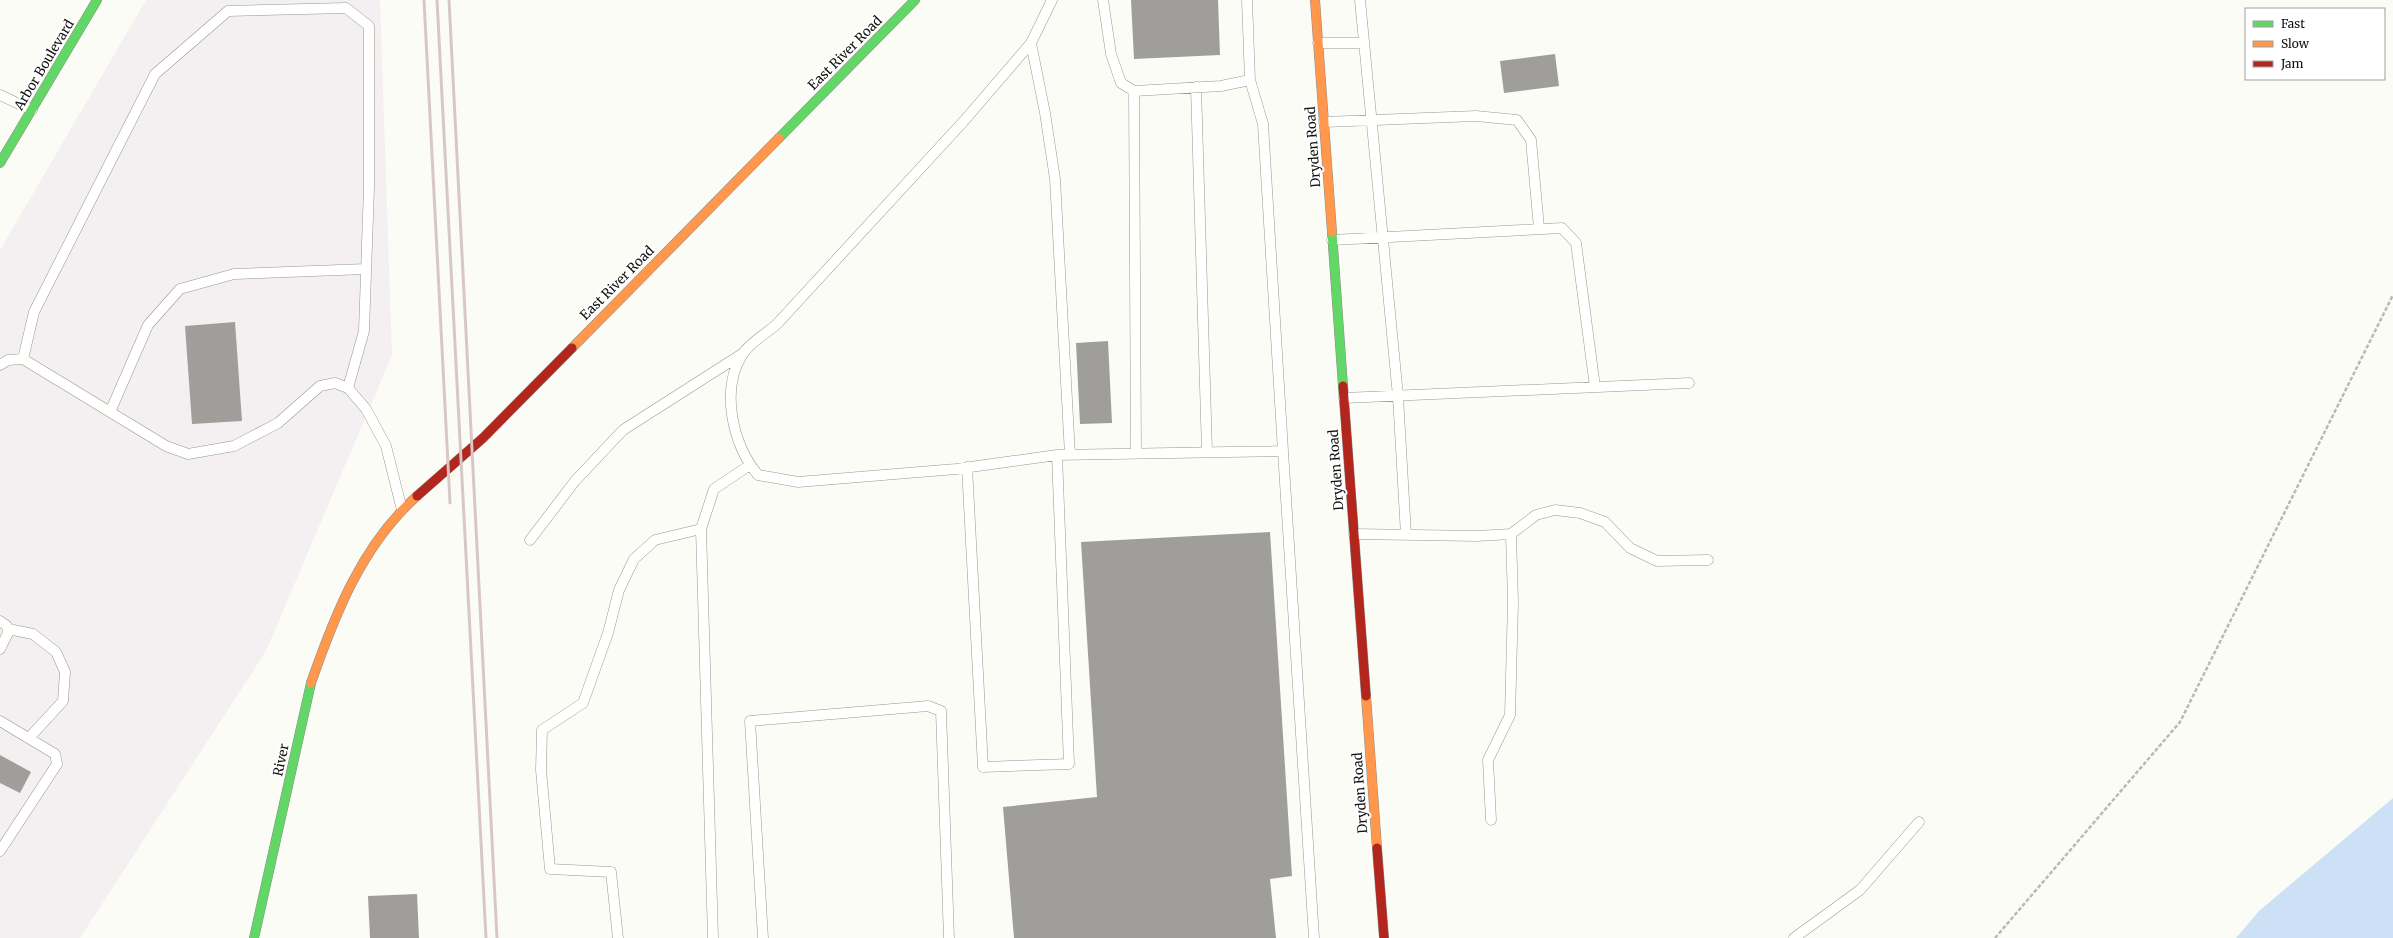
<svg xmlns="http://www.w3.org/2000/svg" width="2393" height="938" viewBox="0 0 2393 938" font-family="Merriweather,serif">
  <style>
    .industrial { fill: #f4eff1 }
    .water { fill: #cce1f5 }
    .building { fill: #a09e9b }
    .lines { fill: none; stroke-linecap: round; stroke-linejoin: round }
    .lane-casing { stroke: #969694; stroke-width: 11 }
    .fast-casing { stroke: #8d8d8a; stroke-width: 10 }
    .slow-casing { stroke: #8d8d8a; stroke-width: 10 }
    .jam-casing { stroke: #8d8d8a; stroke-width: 10 }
    .path { stroke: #b9b9b8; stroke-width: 2.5; stroke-dasharray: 4 2; stroke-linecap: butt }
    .lane { stroke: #fffffe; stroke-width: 10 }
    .fast { stroke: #63d668; stroke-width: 9 }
    .slow { stroke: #ff974d; stroke-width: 9 }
    .jam { stroke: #b3261e; stroke-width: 9 }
    .rail { stroke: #d8c8c5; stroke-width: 3 }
    .labels { text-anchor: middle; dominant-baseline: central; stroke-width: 4; stroke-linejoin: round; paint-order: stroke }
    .street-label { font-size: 13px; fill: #101010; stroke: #fff }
  </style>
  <rect width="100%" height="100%" fill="#fcfcf6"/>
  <path class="industrial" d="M146,0H380L392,355L266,651L80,938H0V250Z"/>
  <path class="water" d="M2393,798V938H2236L2259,911Z"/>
  <path class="building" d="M1131,0H1218L1220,55L1134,59Z
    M1555,54L1559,86L1504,93L1500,61Z
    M235,322L242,421L192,424L185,326Z
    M1108,341L1112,423L1080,424L1076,343Z
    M1270,532L1292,876L1270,879L1276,938H1014L1003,807L1097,797L1081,542Z
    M0,755L31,772L20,793L0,783Z
    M417,894L419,938H370L368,896Z"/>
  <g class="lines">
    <defs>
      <path id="lane" d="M1052,0L1031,43L963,122L777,324C767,333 749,343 742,355C720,391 733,445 758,475L798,482L956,469L1057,455L1283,451L1263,124L1250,80
        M1103,0L1111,54L1121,83L1134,91L1221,86L1250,80L1247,0
        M1360,0L1398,396L1406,535
        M1031,43L1045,113L1055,179L1070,455
        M1318,43H1364
        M1196,87L1207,452
        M1134,91L1136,453
        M0,95L32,110
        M1324,122L1476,116L1517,120L1531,140L1539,228
        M1332,240L1562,228L1576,243L1595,387
        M23,359L34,312L155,74L228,11L346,8L369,26V187L364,331L348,388
        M0,365L8,360L23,359L166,446L188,454L234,446L278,423L320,386L335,383L348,388L366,409L386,446L402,510
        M1344,398L1689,383
        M110,412L148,325L180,289L234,274L366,269
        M1283,451L1314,938
        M967,467L983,767L1069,764L1057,455
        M1354,534L1477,536L1511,534L1513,602L1510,715L1488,760L1491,820
        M1511,534L1536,515L1555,510L1580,513L1605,522L1630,548L1657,561L1708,560
        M530,540L575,481L623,430L742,354
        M0,621L7,626L8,633L0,649
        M8,629L33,634L56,652L65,672L63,701L29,738
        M0,721L55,754L57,764L0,851
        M618,938L611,872L550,869L541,770L542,730L583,703L608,633L619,590L634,559L655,540L701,529
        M713,938L701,529L714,489L750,465
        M763,938L750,721L928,706L941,711L949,938
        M1794,938L1860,890L1919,822"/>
      <path id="fast" d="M779,138L915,0
        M0,163L97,0
        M1332,232L1343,386
        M254,938L311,683"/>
      <path id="slow" d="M1315,0L1332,232
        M572,348L779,138
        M311,683C335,614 362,545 417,496
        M1366,696L1377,848"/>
      <path id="jam" d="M1343,386L1366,696
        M417,496L483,438L572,348
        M1377,848L1384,938"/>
    </defs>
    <use href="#lane" class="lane-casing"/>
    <use href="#fast" class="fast-casing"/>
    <use href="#slow" class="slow-casing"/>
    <use href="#jam" class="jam-casing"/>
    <path class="path" d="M1995,938L2180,722L2393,295"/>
    <use href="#lane" class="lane"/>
    <use href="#fast" class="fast"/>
    <use href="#slow" class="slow"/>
    <use href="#jam" class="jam"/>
    <path class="rail" d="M424,0L450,503
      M437,0L486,938
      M449,0L497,938"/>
  </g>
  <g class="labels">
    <g class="street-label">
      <text transform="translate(845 53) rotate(-45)">East River Road</text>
      <text transform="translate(44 65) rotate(-59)">Arbor Boulevard</text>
      <text transform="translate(1313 147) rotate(-94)">Dryden Road</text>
      <text transform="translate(617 283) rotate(-45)">East River Road</text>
      <text transform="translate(1336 470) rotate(-94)">Dryden Road</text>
      <text transform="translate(281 760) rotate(-78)">River</text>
      <text transform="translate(1360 793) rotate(-94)">Dryden Road</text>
    </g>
  </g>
  <rect x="2245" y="8" width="140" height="72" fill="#ffffff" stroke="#9f9f9f"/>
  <rect x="2253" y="21" width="20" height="6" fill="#63d668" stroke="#9f9f9f"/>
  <text x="2281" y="28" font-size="12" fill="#101010">Fast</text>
  <rect x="2253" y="41" width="20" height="6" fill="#ff974d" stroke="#9f9f9f"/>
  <text x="2281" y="48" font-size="12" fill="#101010">Slow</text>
  <rect x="2253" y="61" width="20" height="6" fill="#b3261e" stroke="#9f9f9f"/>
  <text x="2281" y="68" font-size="12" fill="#101010">Jam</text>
</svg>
